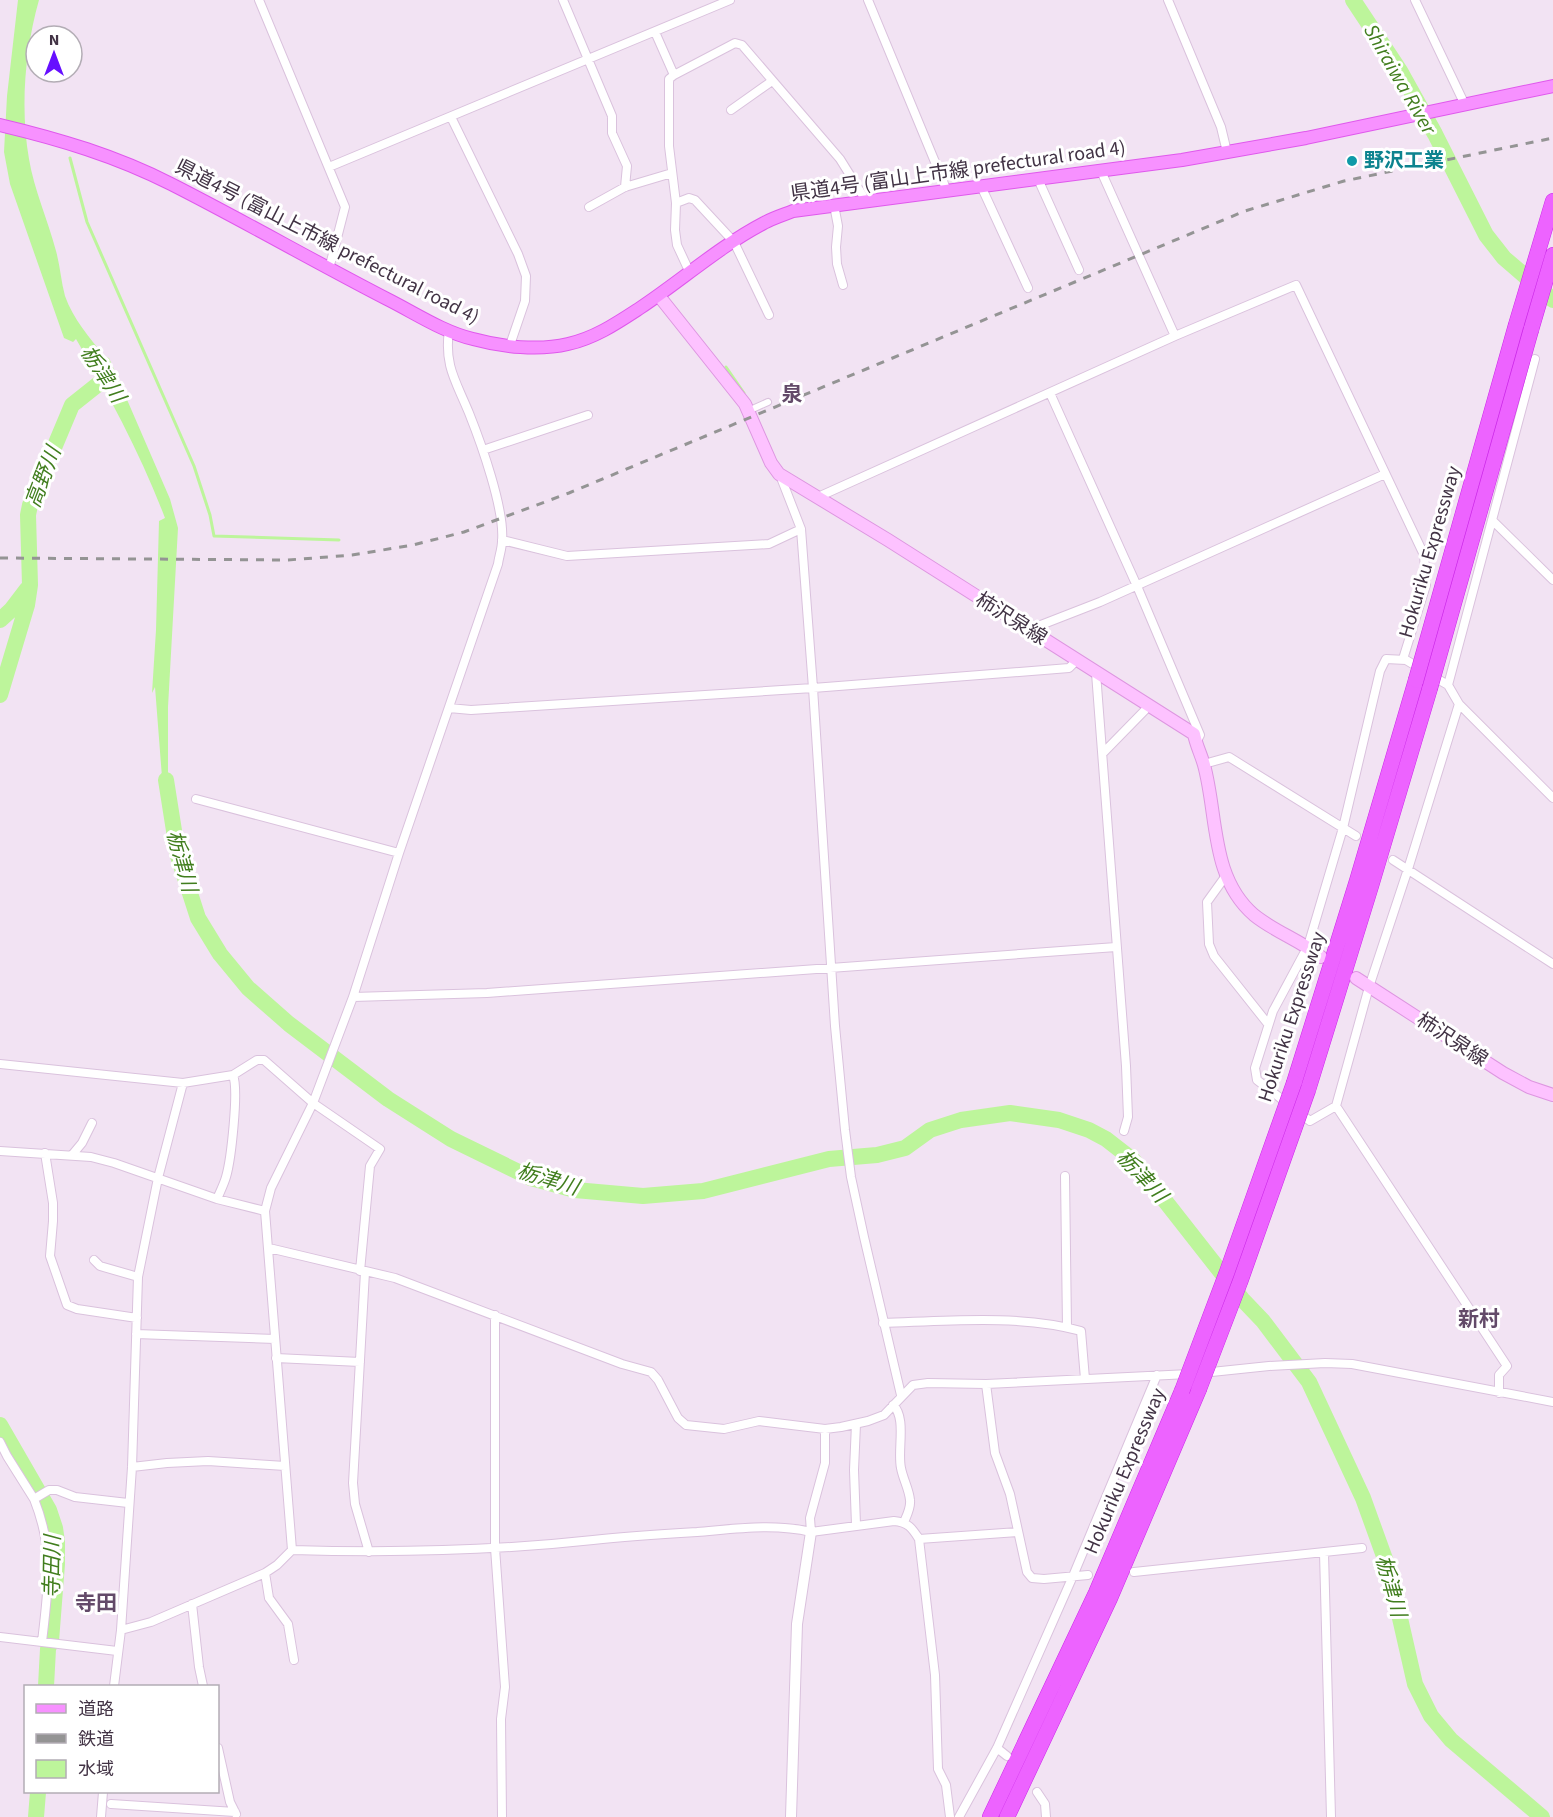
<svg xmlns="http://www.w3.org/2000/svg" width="1553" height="1817" viewBox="0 0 1553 1817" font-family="'Source Sans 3','Noto Sans JP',sans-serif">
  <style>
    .water { fill: #bdf59b }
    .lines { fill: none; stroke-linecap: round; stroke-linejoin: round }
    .stream { stroke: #bdf59b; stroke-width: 3 }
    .river { stroke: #bdf59b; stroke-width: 16 }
    .pedestrian-casing { stroke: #dac2dd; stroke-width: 8 }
    .minor-casing { stroke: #dac2dd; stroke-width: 10 }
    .tertiary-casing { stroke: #dac2dd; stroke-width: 12 }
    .secondary-casing { stroke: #dd96e0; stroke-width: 14 }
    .primary-casing { stroke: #df59ec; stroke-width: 14 }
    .motorway-casing { stroke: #cb29e8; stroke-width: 16 }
    .pedestrian { stroke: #fff; stroke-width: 6 }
    .minor { stroke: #fff; stroke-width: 8 }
    .tertiary { stroke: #fff; stroke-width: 10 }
    .secondary { stroke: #fdc2ff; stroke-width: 12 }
    .primary { stroke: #f791ff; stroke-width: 12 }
    .motorway { stroke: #ed63ff; stroke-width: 15 }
    .rail { stroke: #949494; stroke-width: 3; stroke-dasharray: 8 8; stroke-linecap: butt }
    .motorway-bridge-casing { stroke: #cb29e8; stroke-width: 16; stroke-linecap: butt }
    .motorway-bridge { stroke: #ed63ff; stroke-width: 15 }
    .culture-dot { fill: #0f9aa8; stroke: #fff; stroke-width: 2 }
    .labels { text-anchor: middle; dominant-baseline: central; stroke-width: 6; stroke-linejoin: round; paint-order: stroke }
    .culture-label { font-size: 20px; font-weight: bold; fill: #0d838f; stroke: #fff; text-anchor: start }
    .street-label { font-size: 20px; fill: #423345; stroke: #fff }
    .water-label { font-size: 21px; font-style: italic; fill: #417e1e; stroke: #fff }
    .neighbourhood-label { font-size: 21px; font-weight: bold; fill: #634a69; stroke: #fff }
  </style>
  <rect width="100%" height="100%" fill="#f2e3f3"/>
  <path class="water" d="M18,0H39C25,49 20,108 29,159C34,190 48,220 56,251C60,265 61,281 65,296C73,319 90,338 105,357L109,358L170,499L178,528L168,707V816L163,790L155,687L152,693L156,630L159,521L165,518C141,455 110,397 76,339L73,342L64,338L10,184L4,152L7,96Z"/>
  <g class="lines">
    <path class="stream" d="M70,158L87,222L194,466L210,515L214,536L339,540
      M726,367L744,393"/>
    <path class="river" d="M1353,0L1400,71L1435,134L1486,235L1504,258L1553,300
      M0,620L11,610L27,589
      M0,695L27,605L30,585L28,515L30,505L72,405L106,378
      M166,780L178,856L198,918L220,954L248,988L289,1024L388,1099L451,1139L531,1178L575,1190L643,1196L703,1191L829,1159L877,1155L905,1148L930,1130L961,1120L1010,1113L1059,1120L1089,1130L1106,1139L1133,1160L1242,1299L1263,1321L1309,1382L1363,1498L1389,1570L1415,1684L1431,1716L1451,1740L1542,1817
      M0,1425L49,1510L55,1528L57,1542V1564L51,1641L48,1649L46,1686
      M36,1817L38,1792"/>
    <defs>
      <path id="pedestrian" d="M748,411L768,402"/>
      <path id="minor" d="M259,0L345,207L329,269
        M563,0L612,116V133L627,166L625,187
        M868,0L947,191
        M1168,0L1221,127L1227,152
        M1415,0L1465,105
        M655,32L674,75L669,79V146L676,203L675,230L677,245L690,273
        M674,75L735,43L742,45L840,159L863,196L864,201
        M731,110L772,81
        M451,117L518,254L526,276L525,301L510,345
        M329,167L730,0
        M1101,171L1175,336
        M1038,179L1079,270
        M981,186L1028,288
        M676,203L689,198L695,200L734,242L769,315
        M834,205L838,226L836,247L837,264L843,285
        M589,207L625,187L672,173
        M1050,393L1137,586L1200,735L1198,739
        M483,450L588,415
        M780,475L801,529L813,688L835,1026L845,1130L851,1177L864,1237L901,1395
        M818,497L1175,336L1296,285L1424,555L1426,585L1403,659
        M1492,520L1553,580
        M502,540L567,556L769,544L801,529
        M1028,630L1100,602L1385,474
        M1096,673L1126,1066L1128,1117L1124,1131
        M1448,685L1535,359
        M1459,704L1408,869L1369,987L1336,1106L1310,1121L1257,1080L1255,1068L1273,1011L1308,946L1343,828L1380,671L1386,659L1406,660L1441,681L1448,685L1459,704L1553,798
        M449,708L471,710L813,688L1069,668L1077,660
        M1103,753L1149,706
        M1204,764L1229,757L1356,836
        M196,799L399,853
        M1393,860L1553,964
        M1225,877L1207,902L1209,944L1214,956L1268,1024
        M353,997L487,993L1116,947
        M0,1064L183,1083L233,1075L257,1060H264L313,1103L380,1149L370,1166L360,1271
        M1336,1106L1507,1366L1499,1375V1393
        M0,1151L91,1157L114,1163L217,1199L265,1211
        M45,1153L53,1203V1221L50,1256L67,1305L77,1309L137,1318
        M72,1155L82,1143L92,1123
        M1065,1176L1067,1327
        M217,1199C220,1192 224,1184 226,1177C231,1160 239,1090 233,1075
        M269,1248L395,1278L622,1364L651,1372L658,1380L678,1418L686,1425L724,1429L759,1421L825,1429L841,1427L868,1421L884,1415L913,1385L928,1383L986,1384L1189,1374
        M94,1260L100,1266L138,1277
        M365,1272L353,1483L355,1504L369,1552
        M495,1315V1548L505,1687L501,1719L502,1817
        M883,1323C945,1321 1021,1314 1081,1331L1085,1379
        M136,1334L275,1339
        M276,1358L360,1362
        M1202,1373L1269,1366L1325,1363L1352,1364L1553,1402
        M986,1384L995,1453L1010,1494L1027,1572L1032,1578L1044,1579L1088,1575
        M893,1405C907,1418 897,1450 901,1468C903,1479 909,1489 910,1500C911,1508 907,1515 904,1522
        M0,1442L7,1456L34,1499L49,1490H57L75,1497L128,1503
        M132,1467L167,1463L208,1461L285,1466
        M34,1499C55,1552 48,1587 42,1642
        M856,1525L854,1470L856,1424
        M811,1532L810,1518L825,1463V1429
        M919,1539L1018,1532
        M292,1550L265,1211L271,1188L313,1103L353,997L399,853L498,564C499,556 502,549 502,541C505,510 481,443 469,413C456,381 444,366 449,330
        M1324,1553L1331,1817
        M1134,1572L1362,1548
        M265,1573L269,1598L288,1624L294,1660
        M192,1604L199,1667L203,1686
        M121,1630L151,1622L265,1573L277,1565L292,1550C393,1553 493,1551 593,1540C628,1536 662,1534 697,1532C734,1529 774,1523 811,1532L894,1521C908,1522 912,1528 919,1539L935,1675L938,1769L946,1785L950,1817
        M0,1637L117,1651
        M114,1686L121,1630L132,1467L138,1277L158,1178L183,1083
        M218,1748L230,1802L236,1814
        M997,1748L1007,1756
        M1037,1792L1045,1804L1046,1817
        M111,1804L235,1812
        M101,1817L103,1792
        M959,1817L997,1748L1073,1576L1157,1375"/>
      <path id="tertiary" d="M791,1817L797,1624L811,1532"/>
      <path id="secondary" d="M659,296L745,404L771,463L779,474L888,540L1194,734C1196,745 1201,754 1204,765C1218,816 1210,877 1254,915C1275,932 1300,940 1321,957
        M1356,978L1503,1073L1529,1087L1553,1095"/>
      <path id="primary" d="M0,125C59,139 116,156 171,184C244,221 315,262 387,299C415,313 443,332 473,339C502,347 539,351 568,344C595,338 617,323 640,308C682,280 720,246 764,223C773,218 783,215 793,211L1182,160L1306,138L1553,86"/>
      <path id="motorway" d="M1516,325L1553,201
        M1531,330L1553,255
        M1294,1083L1357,881L1416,680
        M1308,1090L1371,886L1430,688
        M990,1817L1096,1593L1182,1391
        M1007,1817L1110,1598L1199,1389"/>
    </defs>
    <use href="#pedestrian" class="pedestrian-casing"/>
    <use href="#minor" class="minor-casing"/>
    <use href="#tertiary" class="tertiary-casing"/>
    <use href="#secondary" class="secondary-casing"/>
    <use href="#primary" class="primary-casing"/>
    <use href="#motorway" class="motorway-casing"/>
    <use href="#pedestrian" class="pedestrian"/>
    <use href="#minor" class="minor"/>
    <use href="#tertiary" class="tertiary"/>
    <use href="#secondary" class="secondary"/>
    <use href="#primary" class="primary"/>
    <use href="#motorway" class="motorway"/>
    <path class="rail" d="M0,558L288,560L352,555L413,545L464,532L569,493L1245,211L1344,181L1553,138"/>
    <defs>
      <path id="motorway-bridge" d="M1416,680L1516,325
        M1430,688L1531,330
        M1199,1389L1240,1282L1308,1090
        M1182,1391L1227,1272L1294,1083"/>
    </defs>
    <use href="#motorway-bridge" class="motorway-bridge-casing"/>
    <use href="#motorway-bridge" class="motorway-bridge"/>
  </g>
  <circle class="culture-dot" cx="1352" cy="161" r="6"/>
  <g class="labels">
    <g class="culture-label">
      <text x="1364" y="161">野沢工業</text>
    </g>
    <g class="street-label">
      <text transform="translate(958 171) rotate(-8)">県道4号 (富山上市線 prefectural road 4)</text>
      <text transform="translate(327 242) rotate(27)">県道4号 (富山上市線 prefectural road 4)</text>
      <text transform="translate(1430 552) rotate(-74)">Hokuriku Expressway</text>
      <text transform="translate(1011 619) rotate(32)">柿沢泉線</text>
      <text transform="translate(1292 1017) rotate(-72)">Hokuriku Expressway</text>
      <text transform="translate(1452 1040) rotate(33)">柿沢泉線</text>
      <text transform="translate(1125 1471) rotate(-67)">Hokuriku Expressway</text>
    </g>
    <g class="water-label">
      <text transform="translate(1400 79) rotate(60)">Shiraiwa River</text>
      <text transform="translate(103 374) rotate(57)">栃津川</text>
      <text transform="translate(43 477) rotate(-69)">高野川</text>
      <text transform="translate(182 861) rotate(75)">栃津川</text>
      <text transform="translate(1142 1176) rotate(47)">栃津川</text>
      <text transform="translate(548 1179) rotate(17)">栃津川</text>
      <text transform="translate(52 1567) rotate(-89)">寺田川</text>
      <text transform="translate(1391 1586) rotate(75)">栃津川</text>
    </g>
    <g class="neighbourhood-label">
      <text x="792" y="394">泉</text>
      <text x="1479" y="1319">新村</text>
      <text x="96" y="1603">寺田</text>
    </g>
  </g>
  <rect x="24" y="1685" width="195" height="108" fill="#ffffff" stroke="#b3adb5" stroke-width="1.5"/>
  <rect x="36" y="1704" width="30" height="9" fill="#f791ff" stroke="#b3adb5" stroke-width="1.5"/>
  <text x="78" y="1715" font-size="18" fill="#423345">道路</text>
  <rect x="36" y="1734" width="30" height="9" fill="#949494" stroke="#b3adb5" stroke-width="1.5"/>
  <text x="78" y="1745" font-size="18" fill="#423345">鉄道</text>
  <rect x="36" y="1760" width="30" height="18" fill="#bdf59b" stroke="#b3adb5" stroke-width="1.5"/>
  <text x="78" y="1775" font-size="18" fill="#423345">水域</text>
  <g transform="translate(54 54)"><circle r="28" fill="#ffffff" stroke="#b3adb5" stroke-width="1.5"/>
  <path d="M0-4.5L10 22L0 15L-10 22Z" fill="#660fff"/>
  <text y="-9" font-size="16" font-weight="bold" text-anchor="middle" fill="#423345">N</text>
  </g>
</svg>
